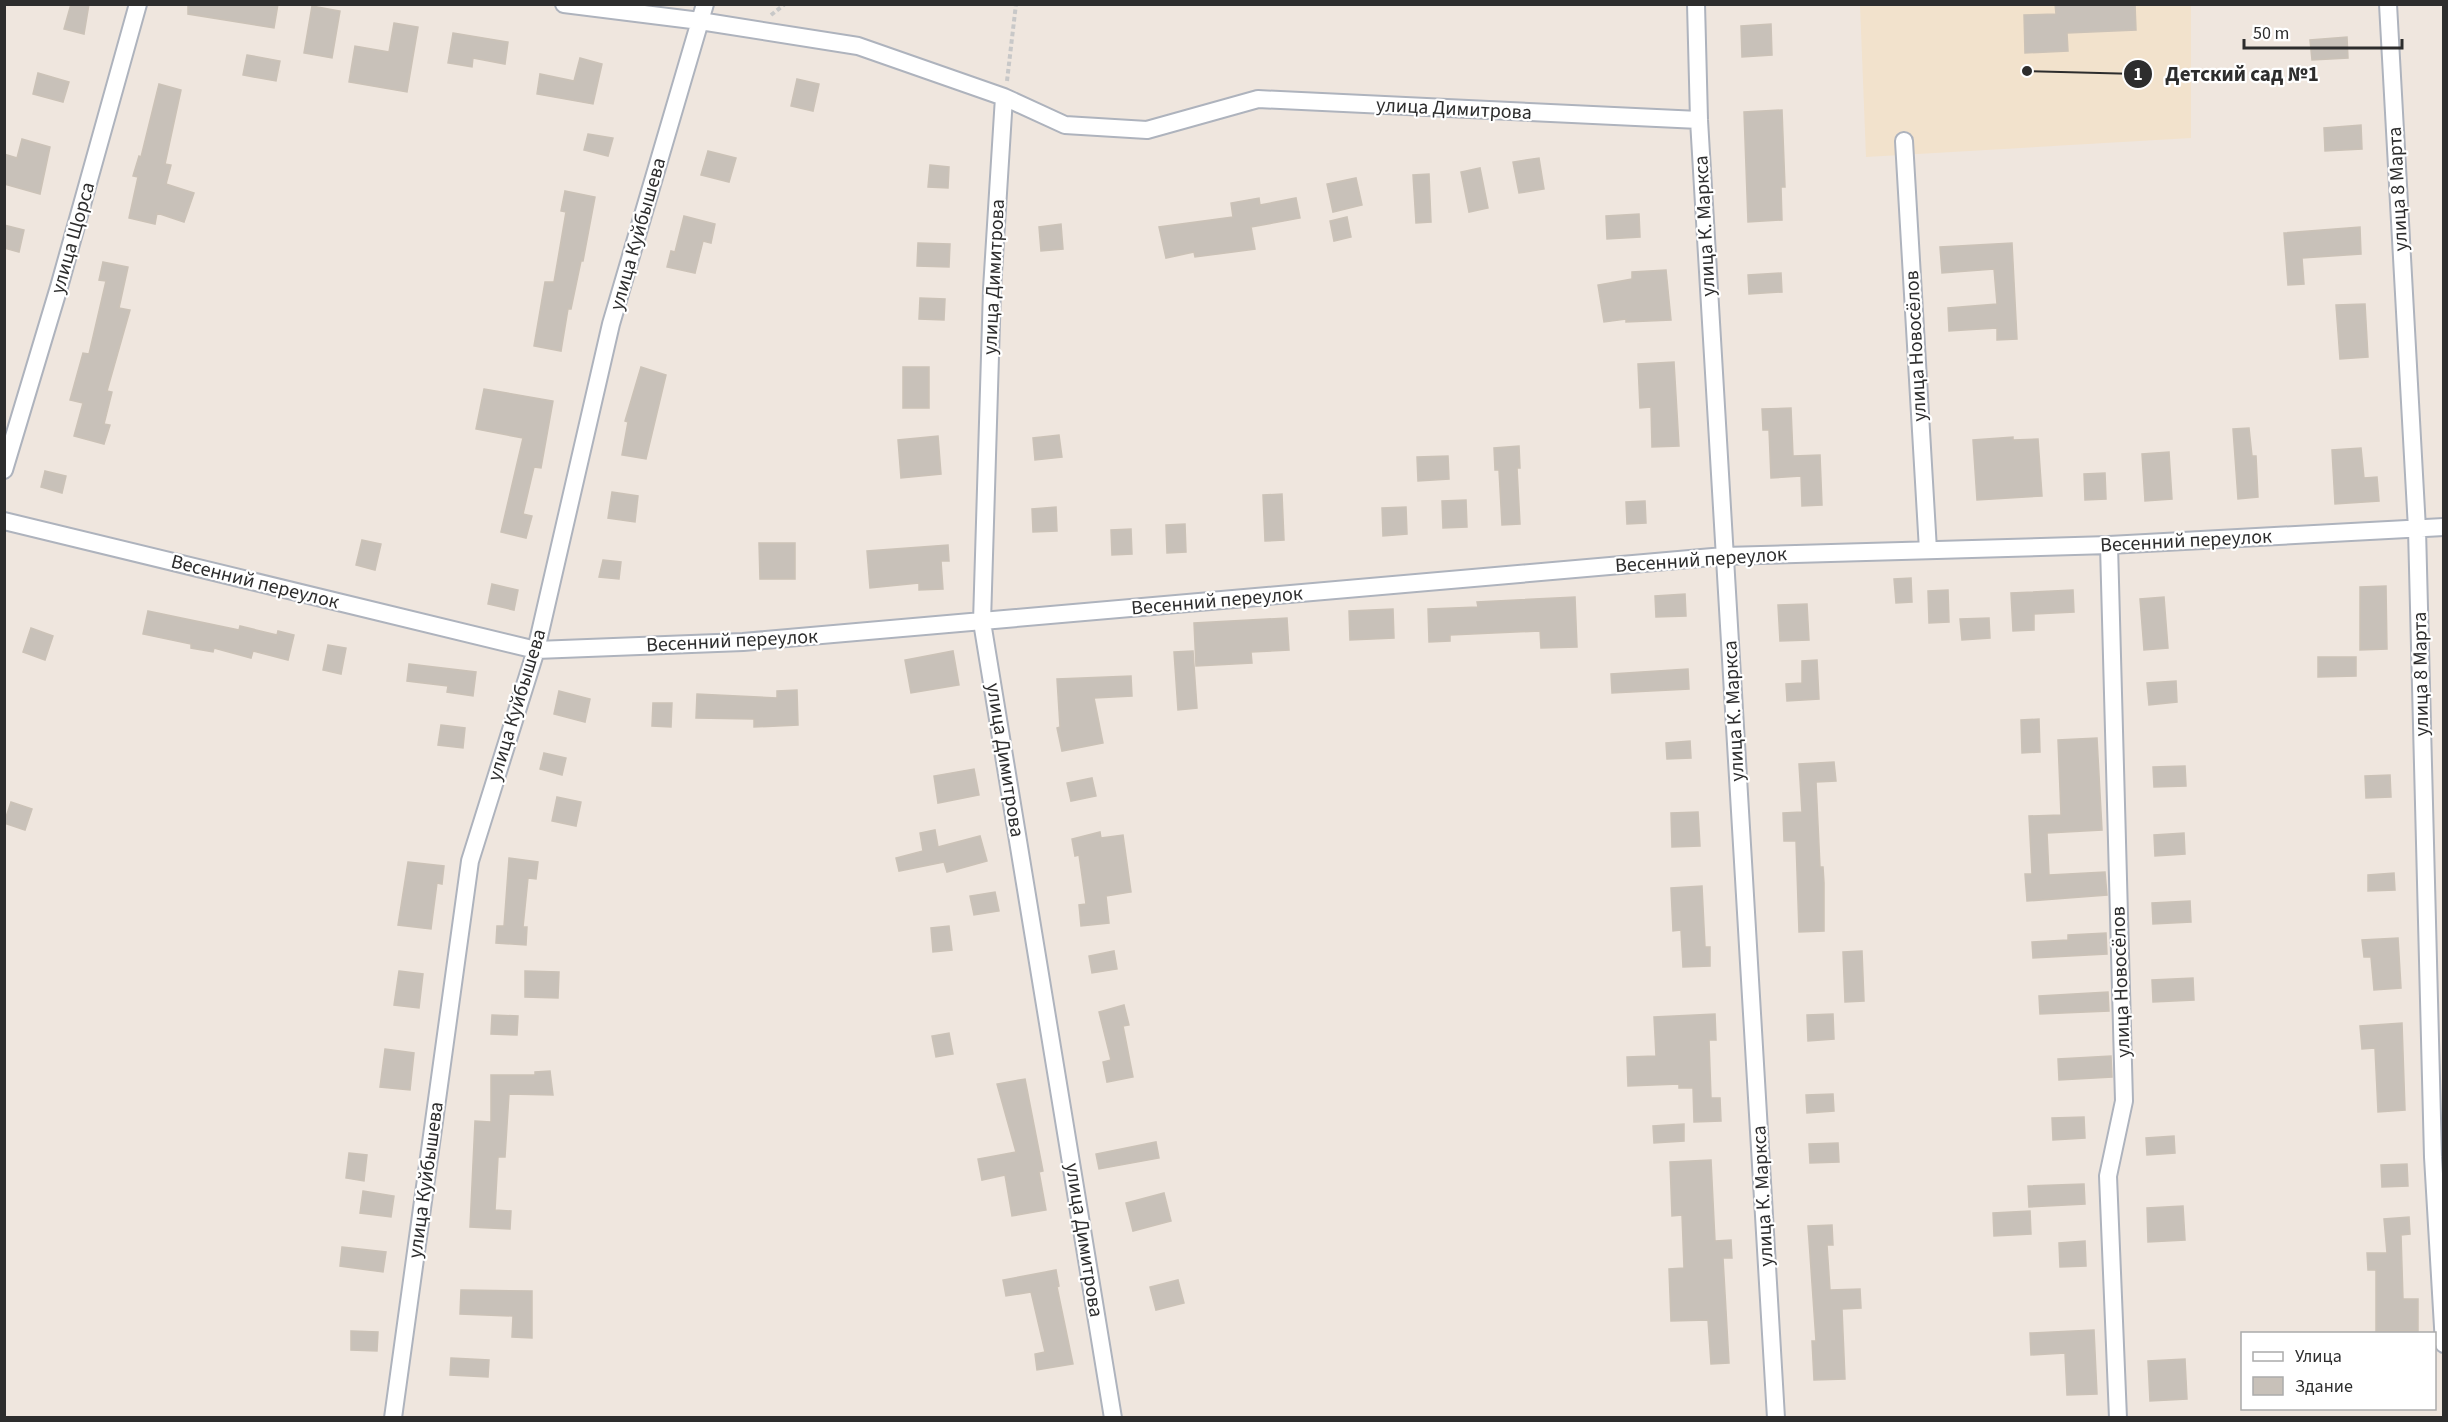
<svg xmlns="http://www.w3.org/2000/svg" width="2448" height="1422" viewBox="0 0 2448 1422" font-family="'Source Sans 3',sans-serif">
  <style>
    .education { fill: #f2e2cc }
    .building { fill: #c8c1b9; stroke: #cbc2b7; stroke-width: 1.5 }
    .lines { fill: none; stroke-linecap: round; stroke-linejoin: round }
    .minor-casing { stroke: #aeb3bd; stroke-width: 20 }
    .path { stroke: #c8c8c8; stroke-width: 4; stroke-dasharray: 4.5 3; stroke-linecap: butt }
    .minor { stroke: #fff; stroke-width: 16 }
    .labels { text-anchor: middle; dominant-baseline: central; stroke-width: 4.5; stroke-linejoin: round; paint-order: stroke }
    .street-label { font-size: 20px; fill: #2d2d2d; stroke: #fff }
    .leader { fill: none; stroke: #2d2d2d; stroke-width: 2 }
    .callout-dot { fill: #2d2d2d; stroke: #fff; stroke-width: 2 }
    .mark-label { font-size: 18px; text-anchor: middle; font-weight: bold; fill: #fff }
    .callout-label { font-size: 21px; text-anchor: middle; font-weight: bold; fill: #2d2d2d; stroke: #fff; stroke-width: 4.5; stroke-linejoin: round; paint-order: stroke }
  </style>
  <rect width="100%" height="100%" fill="#efe6de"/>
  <path class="education" d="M1860,5H2191V138L1866,157Z"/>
  <path class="building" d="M71,4H89L84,34L64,29Z
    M188,4H278L274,28L188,14Z
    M2055,4H2135L2136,30L2067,33L2068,51L2025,53L2024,15L2056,14Z
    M312,6L340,11L332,58L304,53Z
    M394,23L418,27L407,92L349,82L355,46L389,52Z
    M1771,24L1772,55L1742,57L1741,26Z
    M453,33L508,42L505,64L473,58L472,67L448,63Z
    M2347,37L2348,58L2312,60L2310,40Z
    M247,55L280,61L276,81L243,75Z
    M580,58L602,64L593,104L537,94L540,74L574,81Z
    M38,73L69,82L63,102L33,94Z
    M797,79L819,84L813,111L791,106Z
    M159,84L181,90L165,164L171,165L166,184L194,193L184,222L157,213L155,224L129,218L138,177L133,176L139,156L141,157Z
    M1782,110L1785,187H1781L1782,220L1748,222L1744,112Z
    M2361,125L2362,149L2325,151L2324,128Z
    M588,134L613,138L608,156L584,150Z
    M22,139L50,147L40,194L4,184V154L17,158Z
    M708,151L736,158L729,182L701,175Z
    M1539,158L1544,189L1519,193L1513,162Z
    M930,165L949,167L948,188L928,187Z
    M1480,168L1488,208L1469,212L1461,172Z
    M1429,174L1431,222L1416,223L1413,175Z
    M1356,178L1362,205L1333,212L1327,184Z
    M565,191L595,197L583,261H581L571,309H568L561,351L534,346L545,282H554L566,212L561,211Z
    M1259,198L1260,205L1296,198L1300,218L1251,227L1255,249L1195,257L1194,252L1166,258L1159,227L1233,217L1231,203Z
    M1639,214L1640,237L1607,239L1606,216Z
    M684,216L715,224L711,243L703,241L695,273L667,267L671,251L675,252Z
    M1347,217L1351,237L1334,241L1330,221Z
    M1061,224L1063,249L1041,251L1039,227Z
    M4,225L24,230L19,252L4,248Z
    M2360,227L2361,254L2302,258L2304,284L2288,285L2284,233Z
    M918,243L950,244L949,267L917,266Z
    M2012,243L2017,339L1997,340V328L1949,331L1948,308L1997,304L1994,269L1942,273L1940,247Z
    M103,262L128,267L119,308L130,310L107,391L112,392L104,424L110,425L104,444L74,436L83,403L70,400L83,353L89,354L106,281L99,280Z
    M1666,270L1671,320L1626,322V319L1604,322L1598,285L1632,279V272Z
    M1781,273L1782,292L1749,294L1748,275Z
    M920,298L945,299L944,320L919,319Z
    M2365,304L2368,357L2340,359L2336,305Z
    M1674,362L1679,446L1652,447L1651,407L1640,408L1638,364Z
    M641,367L666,375L646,459L622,455L628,422L625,421Z
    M903,367H929V408H903Z
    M484,389L553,401L541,468L534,467L523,514L532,516L526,538L501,532L523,438L476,429Z
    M1791,408L1793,456L1820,455L1822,505L1802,506L1801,476L1771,478L1769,430H1763L1762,409Z
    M2249,428L2252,456H2256L2258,497L2238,499L2233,429Z
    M1059,435L1062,457L1035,460L1033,438Z
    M938,436L941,474L901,478L898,440Z
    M2013,437V440L2038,439L2042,496L1977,500L1973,440Z
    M1519,446L1520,468H1517L1520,524L1502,525L1499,470H1495L1494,448Z
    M2361,448L2364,478L2377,477L2379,501L2335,504L2332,450Z
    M2169,452L2172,499L2145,501L2142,454Z
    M1448,456L1449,479L1418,481L1417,457Z
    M45,471L66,476L62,493L41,487Z
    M2105,473L2106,499L2085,500L2084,474Z
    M612,492L638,496L635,522L608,518Z
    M1282,494L1284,540L1265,541L1263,495Z
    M1466,500L1467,527L1443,528L1442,501Z
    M1645,501L1646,523L1627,524L1626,502Z
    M1056,507L1057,531L1033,532L1032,509Z
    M1406,507L1407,534L1383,536L1382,508Z
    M1185,524L1186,552L1167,553L1166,525Z
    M1131,529L1132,554L1112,555L1111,530Z
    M362,540L381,544L375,570L356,565Z
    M759,543H795V579H760Z
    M948,545L949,561H941L943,589L919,590V583L870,588L867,551Z
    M603,560L621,562L619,579L599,577Z
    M1911,578L1912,602L1896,603L1894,579Z
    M492,584L518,590L514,610L488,604Z
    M2386,586L2387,649L2360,650V587Z
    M1948,590L1949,622L1929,623L1928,591Z
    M2073,590L2074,612L2034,614V630L2013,631L2011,593Z
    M1685,594L1686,616L1656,617L1655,596Z
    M1575,597L1577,647L1541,648L1540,631L1450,635V641L1429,642L1428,609L1478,607L1477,602Z
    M2164,597L2168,648L2144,650L2140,599Z
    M1807,604L1809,640L1780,641L1778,605Z
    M1393,609L1394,638L1350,640L1349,611Z
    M148,611L239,630L240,626L277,635L278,631L294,635L288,660L253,651L251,658L214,648L213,652L191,648V644L143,634Z
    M1287,618L1289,650L1251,652L1252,663L1196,666L1194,623Z
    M1989,618L1990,638L1962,640L1960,619Z
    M31,628L53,636L45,660L23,652Z
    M328,645L346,648L341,674L323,670Z
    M953,651L959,685L911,693L905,660Z
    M1193,651L1197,708L1178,710L1174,652Z
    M2318,657H2356V676L2318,677Z
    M1817,660L1819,699L1787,701L1786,684L1802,683V661Z
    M409,664L476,672L473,696L447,692L448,686L407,681Z
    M1688,669L1689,689L1612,693L1611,674Z
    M1131,676L1132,696L1094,698L1103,743L1062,751L1057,728L1060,727L1057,679Z
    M2176,681L2177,702L2149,705L2147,683Z
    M797,690L798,725L754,727V719L696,718L697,694L777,698V691Z
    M559,691L590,699L585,722L554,714Z
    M653,703H672L671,727L652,726Z
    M2039,719L2040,752L2022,753L2021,720Z
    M441,725L465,728L463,748L438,745Z
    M2097,738L2102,830L2047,833L2049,875L2105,872L2107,895L2027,901L2025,874H2032L2029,816L2061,815L2058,740Z
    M1690,741L1691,758L1667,759L1666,743Z
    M544,753L566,758L562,775L540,769Z
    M1834,762L1836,781L1816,782L1820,867H1823L1824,883V931L1799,932L1796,841H1784L1783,813L1802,812L1799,764Z
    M2185,766L2186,786L2154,787L2153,767Z
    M974,769L979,795L938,803L934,776Z
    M2390,775L2391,797L2366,798L2365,776Z
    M1092,778L1096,796L1071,801L1067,783Z
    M557,797L581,802L576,826L552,821Z
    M11,802L32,809L25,830L4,823Z
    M1698,812L1700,846L1672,847L1671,813Z
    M935,830L938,847L980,836L987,861L947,872L944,862L899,871L896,858L923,851L920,833Z
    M1100,832L1101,838L1123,835L1131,892L1106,896L1109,923L1081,926L1079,905L1086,904L1079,855L1075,856L1072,839Z
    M2184,833L2185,854L2155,856L2154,835Z
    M509,858L538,862L536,879L528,878L523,927H527L526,945L496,943L497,926H504Z
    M408,862L444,866L442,884L437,883L431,929L398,925Z
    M2394,873L2395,890L2368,891V875Z
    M1702,886L1705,947H1710V966L1683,967L1681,930L1673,931L1671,888Z
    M995,892L999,911L974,915L970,896Z
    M2190,901L2191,922L2153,924L2152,903Z
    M949,926L952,950L933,952L931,928Z
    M2106,933L2107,954L2033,958L2032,942L2068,940V935Z
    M2398,938L2401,988L2374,990L2371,957H2364L2362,940Z
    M1114,951L1117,969L1092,973L1089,956Z
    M1862,951L1864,1001L1845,1002L1843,952Z
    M399,971L423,974L419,1008L394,1005Z
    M525,971L559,972L558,998L525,997Z
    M2193,978L2194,1000L2153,1002L2152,980Z
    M2108,992L2109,1011L2040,1014L2039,996Z
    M1124,1005L1129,1025L1123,1026L1133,1077L1107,1082L1103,1062L1111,1060L1099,1012Z
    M1715,1014L1716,1040H1709L1711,1098H1720L1721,1121L1694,1122L1693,1088H1679V1084L1628,1086L1627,1057L1656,1056L1654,1017Z
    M1833,1014L1834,1039L1808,1041L1807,1015Z
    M492,1015L518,1016L517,1035L491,1034Z
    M2402,1023L2405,1110L2378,1112L2375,1048L2362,1049L2360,1026Z
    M949,1033L953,1054L936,1057L932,1036Z
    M385,1049L414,1053L410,1090L380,1087Z
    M2111,1056L2112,1077L2059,1080L2058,1059Z
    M550,1071L553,1095L509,1094L505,1157H498L495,1210L511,1211L510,1229L470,1227L475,1121L491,1122V1075H535V1072Z
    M1025,1079L1043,1171L1039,1172L1046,1210L1012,1216L1005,1175L982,1180L978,1159L1016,1152L997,1084Z
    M1833,1094L1834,1111L1807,1113L1806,1095Z
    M2084,1117L2085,1138L2053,1140L2052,1118Z
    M1684,1124V1141L1654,1143L1653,1126Z
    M2174,1136L2175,1153L2147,1155L2146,1138Z
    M1156,1142L1159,1158L1099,1169L1096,1154Z
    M1838,1143L1839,1162L1810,1163L1809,1144Z
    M349,1153L367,1155L364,1181L346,1178Z
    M1711,1160L1715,1241L1731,1240L1732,1258H1723L1729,1363L1711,1364L1708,1320L1671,1321L1669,1269L1684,1268L1682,1215L1672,1216L1670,1162Z
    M2407,1164L2408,1186L2382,1187L2381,1165Z
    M2084,1184L2085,1204L2029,1207L2028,1186Z
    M363,1191L394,1196L391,1217L360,1213Z
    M1164,1193L1171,1221L1133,1231L1126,1203Z
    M2183,1206L2185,1240L2148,1242L2147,1208Z
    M2030,1211L2031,1234L1994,1236L1993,1213Z
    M2409,1217L2410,1234L2401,1235L2403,1299H2418V1331H2376V1270H2368L2367,1253H2387L2384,1219Z
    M1832,1225L1833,1245H1827L1830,1290L1860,1289L1861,1308L1842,1309L1845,1379L1814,1380L1812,1341H1816L1808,1226Z
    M2085,1241L2086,1266L2060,1267L2059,1243Z
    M342,1247L386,1252L383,1272L340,1266Z
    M1056,1270L1059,1286L1057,1287L1073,1364L1037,1370L1035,1354L1045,1352L1031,1292L1006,1296L1003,1280Z
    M1178,1280L1184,1303L1156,1310L1150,1287Z
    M461,1290L532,1291V1338L512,1337L513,1316L460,1314Z
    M2094,1330L2097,1394L2067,1395L2065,1353L2031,1355L2030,1333Z
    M351,1331L378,1332L377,1351L351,1350Z
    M451,1358L489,1360L488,1377L450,1375Z
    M2185,1359L2187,1399L2150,1401L2148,1361Z"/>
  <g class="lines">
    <defs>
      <path id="minor" d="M564,4L700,21L858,46L1004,97L1065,125L1147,130L1258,99L1699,120
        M1696,4L1699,120L1776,1418
        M2388,4L2417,529L2433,1157L2444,1344
        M1004,97L992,289L982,622L1113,1418
        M1904,141L1928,550
        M4,470L59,287L138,4
        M4,521L536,650L743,642L1724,556L2109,545L2444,527
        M2109,545L2124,1101L2108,1176L2118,1418
        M393,1418L470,861L536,650L611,324L705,4"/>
    </defs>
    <use href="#minor" class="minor-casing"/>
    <path class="path" d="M771,15L785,4
      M1007,81L1016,4"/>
    <use href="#minor" class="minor"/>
  </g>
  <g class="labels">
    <g class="street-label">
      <text transform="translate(1454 109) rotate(3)">улица Димитрова</text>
      <text transform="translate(2398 189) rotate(-93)">улица 8 Марта</text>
      <text transform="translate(1705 226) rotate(-93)">улица К. Маркса</text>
      <text transform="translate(638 234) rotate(-74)">улица Куйбышева</text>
      <text transform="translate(73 238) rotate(-74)">улица Щорса</text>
      <text transform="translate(994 277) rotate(-87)">улица Димитрова</text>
      <text transform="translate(1916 346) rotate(-93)">улица Новосёлов</text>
      <text transform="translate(2186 541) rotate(-3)">Весенний переулок</text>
      <text transform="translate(1701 560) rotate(-4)">Весенний переулок</text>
      <text transform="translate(255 582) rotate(14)">Весенний переулок</text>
      <text transform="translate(1217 601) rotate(-5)">Весенний переулок</text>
      <text transform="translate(732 641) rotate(-3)">Весенний переулок</text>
      <text transform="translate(2421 674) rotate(-91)">улица 8 Марта</text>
      <text transform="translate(517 705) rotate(-73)">улица Куйбышева</text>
      <text transform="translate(1734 711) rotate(-93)">улица К. Маркса</text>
      <text transform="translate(1005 760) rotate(81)">улица Димитрова</text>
      <text transform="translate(2121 982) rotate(-92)">улица Новосёлов</text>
      <text transform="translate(426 1180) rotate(-82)">улица Куйбышева</text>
      <text transform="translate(1763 1196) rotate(-93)">улица К. Маркса</text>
      <text transform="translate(1084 1240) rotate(81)">улица Димитрова</text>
    </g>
  </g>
  <path class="leader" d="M2027 71L2138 74"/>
  <g class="callout-dot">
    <circle cx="2027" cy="71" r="6"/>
    <circle cx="2138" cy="74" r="15"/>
  </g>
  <g class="mark-label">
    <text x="2138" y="80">1</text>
  </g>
  <g class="callout-label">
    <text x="2242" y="81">Детский сад №1</text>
  </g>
  <rect width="2448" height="1422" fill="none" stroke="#2d2d2d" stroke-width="12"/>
  <rect x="2241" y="1332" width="195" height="78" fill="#ffffff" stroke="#ababab" stroke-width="1.5"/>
  <rect x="2253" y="1352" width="30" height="9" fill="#ffffff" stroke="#ababab" stroke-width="1.5"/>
  <text x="2295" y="1362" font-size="18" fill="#2d2d2d">Улица</text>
  <rect x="2253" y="1377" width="30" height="18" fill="#c8c1b9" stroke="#ababab" stroke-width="1.5"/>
  <text x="2295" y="1392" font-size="18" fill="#2d2d2d">Здание</text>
  <path d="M2244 39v9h158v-9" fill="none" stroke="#2d2d2d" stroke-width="3"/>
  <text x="2253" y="39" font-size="18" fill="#2d2d2d" stroke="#ffffff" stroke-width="4.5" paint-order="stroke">50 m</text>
</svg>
